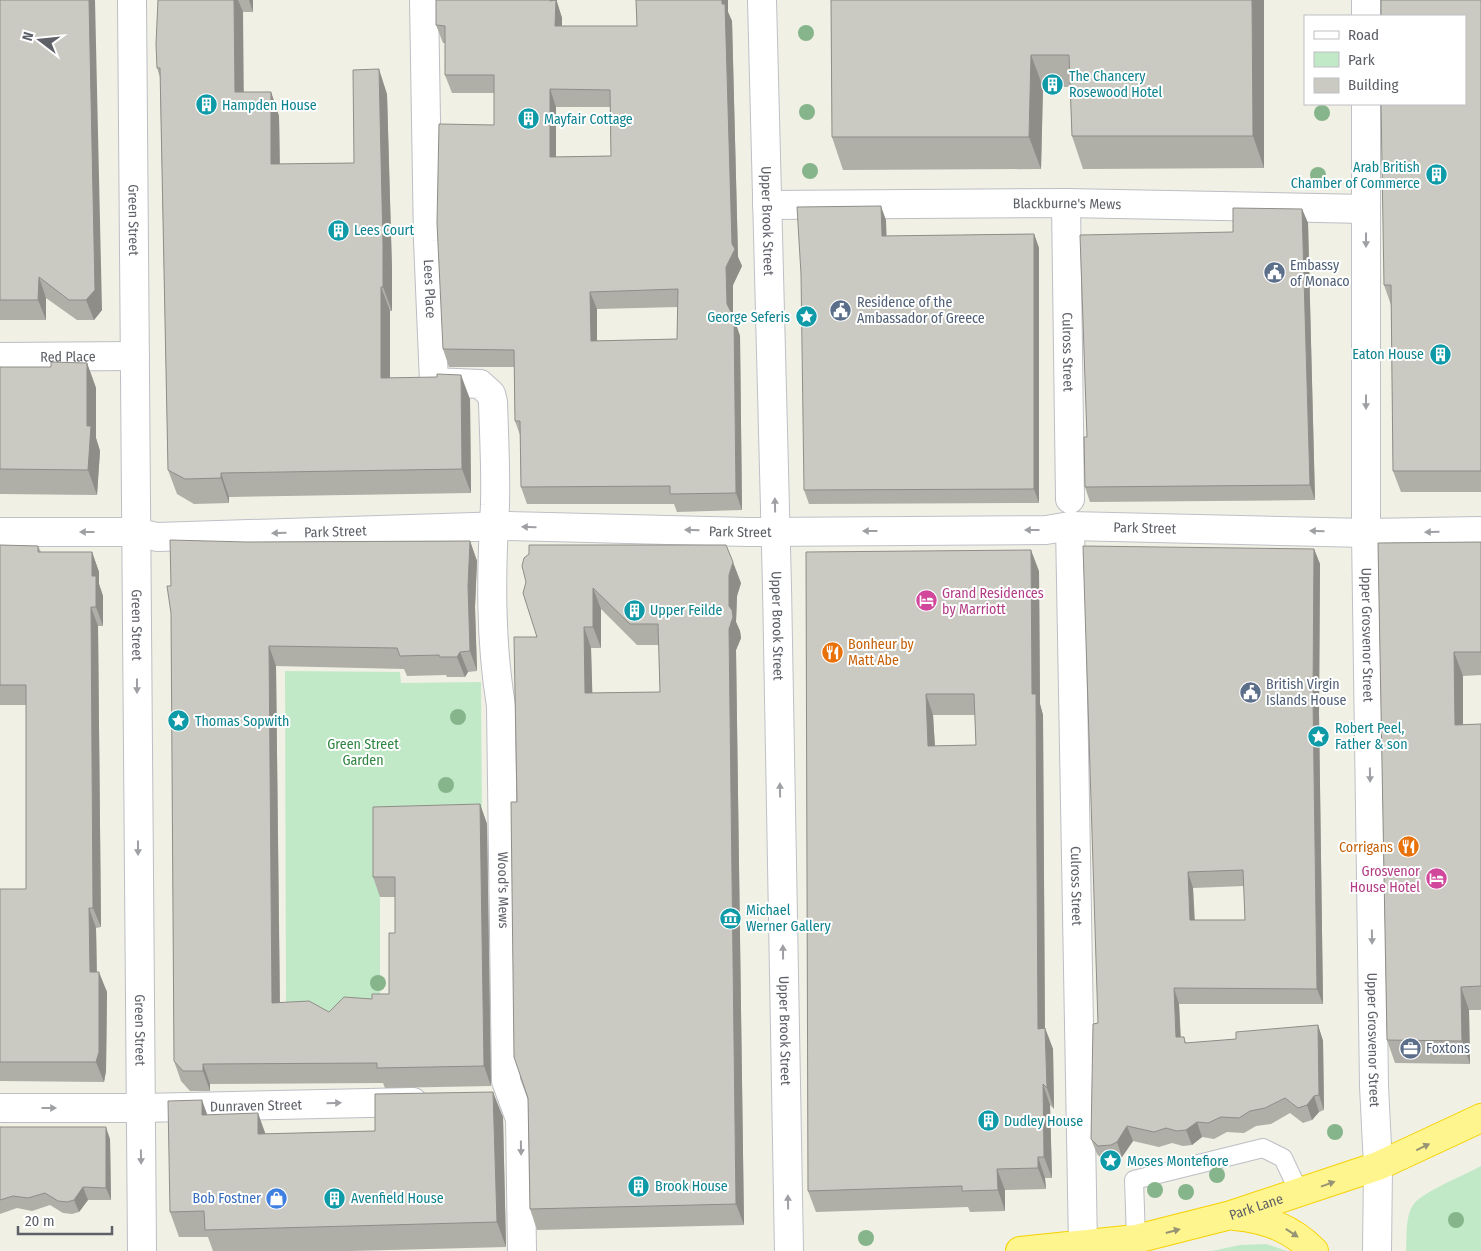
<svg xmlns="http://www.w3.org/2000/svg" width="1481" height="1251" viewBox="0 0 1481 1251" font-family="'Fira Sans Condensed',sans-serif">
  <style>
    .green { fill: #c1e9c7 }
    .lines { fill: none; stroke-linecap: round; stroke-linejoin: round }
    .lane-casing { stroke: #bdbec5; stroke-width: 20 }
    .street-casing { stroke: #bdbec5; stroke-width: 30 }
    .secondary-casing { stroke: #bec0c7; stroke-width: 30 }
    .highway-casing { stroke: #f6d100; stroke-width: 30 }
    .lane { stroke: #fff; stroke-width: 18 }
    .street { stroke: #fff; stroke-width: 28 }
    .secondary { stroke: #fff; stroke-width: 28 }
    .highway { stroke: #fff58e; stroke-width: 28 }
    .tree { fill: #86b58b }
    .wall { fill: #afaea7; fill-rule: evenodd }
    .shaded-wall { fill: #8e8d88 }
    .building { fill: #cbcac2; stroke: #8e8d88; fill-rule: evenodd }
    .oneway { fill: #9ea0a4 }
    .oneway2 { fill: #969475 }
    .labels { text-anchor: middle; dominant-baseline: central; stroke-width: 4; stroke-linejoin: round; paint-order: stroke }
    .culture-label { font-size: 14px; fill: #0d838f; stroke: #fff; text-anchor: start }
    .street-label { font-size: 14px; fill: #5d6067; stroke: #fff }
    .service-label { font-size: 14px; fill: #4e5e75; stroke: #fff; text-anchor: start }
    .hotel-label { font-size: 14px; fill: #b23c85; stroke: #fff; text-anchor: start }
    .food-label { font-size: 14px; fill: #c56008; stroke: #fff; text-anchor: start }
    .park-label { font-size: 14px; fill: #2f8441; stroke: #fff }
    .shop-label { font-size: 14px; fill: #366cbe; stroke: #fff; text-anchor: end }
  </style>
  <rect width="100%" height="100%" fill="#f0f0e5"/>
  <path class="green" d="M285,671L400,672L401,683L481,682L482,824L380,827V1004L374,1011H286Z
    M1481,1166V1251H1406C1407,1237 1405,1217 1413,1205C1420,1193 1467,1174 1481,1166Z
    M1266,1244L1287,1251H1212L1240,1245Z"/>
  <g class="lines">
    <defs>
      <path id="lane" d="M1136,1239L1134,1180L1263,1148L1283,1158L1300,1194"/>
      <g id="street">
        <path id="s1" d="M132,0L142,1251"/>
        <path id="s2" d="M424,0L428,241L434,382L480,384L491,394L493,402C494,436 496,471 495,505C491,572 490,639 501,706L506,1081L520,1119L522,1251"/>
        <path id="s3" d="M1066,203L1070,499"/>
        <path id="s4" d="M767,205L1066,203L1366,209"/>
        <path id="s5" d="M0,357L135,356"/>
        <path id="s6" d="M1070,526L1083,1246"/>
        <path d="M1366,533L1481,531"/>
        <path id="s7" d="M0,1108H141L413,1102"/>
      </g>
      <g id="secondary">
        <path id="s8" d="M762,0L777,587L789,1251"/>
        <path d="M1366,16V0"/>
        <path id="s9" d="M1366,104V533L1374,1086L1378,1166L1377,1251"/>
        <path id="s10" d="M0,532H136L157,537L505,526L748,532L1046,530L1070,526L1366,533"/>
      </g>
      <g id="highway">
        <path d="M1235,1216C1266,1219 1291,1228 1314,1251"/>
        <path id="s11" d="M1020,1251L1136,1239L1231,1215L1378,1166L1481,1118"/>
      </g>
    </defs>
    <use href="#lane" class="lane-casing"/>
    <use href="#street" class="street-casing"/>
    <use href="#secondary" class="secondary-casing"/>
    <use href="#highway" class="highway-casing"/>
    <use href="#lane" class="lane"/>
    <use href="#street" class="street"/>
    <use href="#secondary" class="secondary"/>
    <use href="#highway" class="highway"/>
  </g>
  <g class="tree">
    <circle cx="806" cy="33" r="8"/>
    <circle cx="807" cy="112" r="8"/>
    <circle cx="1322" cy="113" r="8"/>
    <circle cx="810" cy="171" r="8"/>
    <circle cx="1318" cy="175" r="8"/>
    <circle cx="458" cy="717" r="8"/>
    <circle cx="446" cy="785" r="8"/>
    <circle cx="378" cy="983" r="8"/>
    <circle cx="1335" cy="1132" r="8"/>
    <circle cx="1217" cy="1175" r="8"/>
    <circle cx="1155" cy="1190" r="8"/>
    <circle cx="1186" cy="1192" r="8"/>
    <circle cx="1456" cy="1220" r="8"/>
    <circle cx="866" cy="1238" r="8"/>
  </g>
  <path class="wall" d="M0,0L102,310L94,320H77L46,298V320H0Z
    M158,0H253V12H243V92H271L279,116L280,164L354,163L387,94L392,270V311H390V378L470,399L471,493L229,497V503L194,504L177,494L168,470L160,77L157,68Z
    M636,0H728V12L732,21L738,257L742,266L733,285V317L740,336L742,510L677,512L674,504H527L521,487L520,435L515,421L514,367H449L443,349L494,125V93H452L445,75V43H443L436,25L557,2L562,18V26H637ZM556,107H610L611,156L556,157ZM678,307L677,339L597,341V309Z
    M831,0H1264V168L1083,169L1072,136L1070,87H1043L1041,169L843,170L832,137Z
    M1481,0V492H1401L1393,471L1391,305L1384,285Z
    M1302,209L1308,223L1315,500L1090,502L1085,487L1087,437Z
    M886,220V236L1034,234L1039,248V503L809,504L804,490Z
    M87,363L96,388V438L100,451L97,495L0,494V367H51Z
    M470,541L477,561L475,607L477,671L468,672L465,677H447L446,675L407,676L404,669L276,666L280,1002L329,1012L389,994L395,933V897H380L373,877L480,804L487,824L491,1086L385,1088L383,1083L210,1084V1091H190L181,1081L174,1061L171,586L247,542Z
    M1481,542V675L1463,676V725L1481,724V1010H1469L1470,1064L1395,1063L1387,1040L1378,543Z
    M0,545L38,546L41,552H92L99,572V584L103,596V626H98L101,927L96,928L97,972L107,992L106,1071L104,1082L0,1081V889H26V705H0Z
    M1314,549L1320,564L1319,713L1323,1004H1179L1181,1037L1187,1043L1236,1039L1318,1025L1323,1041L1324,1110L1319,1112L1312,1120L1303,1123L1290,1113L1271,1124L1256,1126L1244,1133L1227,1132L1214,1139L1202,1137L1192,1145L1183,1146L1172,1143L1159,1147L1133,1141L1122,1157L1116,1160L1104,1161L1097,1154L1091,1139L1098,1023ZM1244,886L1245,920H1195L1193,888Z
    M806,552L1039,571L1040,704L1043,715L1045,1028L1053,1049L1054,1109L1050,1105L1052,1178H1045L1046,1189L1005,1190V1211L970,1212L968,1207L816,1212L808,1191ZM933,715H975L976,745L935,746Z
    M526,582L741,583L737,596L736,622L740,631L741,638L736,650L744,1225L537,1230L530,1209L528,1098L517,802L537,637ZM601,609L637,645H659L660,692L592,693L591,648H601Z
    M207,1115L265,1134L375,1131L503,1117L506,1247L350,1251H213L208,1237H179L170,1212Z
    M0,1127L110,1139L111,1200H88L79,1212L72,1214L63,1213L50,1205L32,1211L17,1208L0,1214Z"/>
  <path class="shaded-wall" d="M89,0H95L102,310L94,320L86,300Z
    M234,0H238L243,12L244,116L235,92Z
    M249,0H253V12Z
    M550,0H557V2L562,18V44L555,26Z
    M722,0H728V12L732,21L738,257L742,266L733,285V322L727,304L726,267L732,244Z
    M1252,0H1264V168L1253,136Z
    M1031,55L1043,87L1041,169L1029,137Z
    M379,69L387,94L392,270V311L383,287Z
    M550,89L556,107V174L550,157Z
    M271,92L279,116L280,188L271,164Z
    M881,206L886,220L887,249L882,236Z
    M1302,209L1308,223L1315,500L1310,485Z
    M1034,234L1039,248V503L1034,489Z
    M39,277L46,298V320L38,300Z
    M381,287L390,311V403L381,378Z
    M590,292L597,309V358L591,341Z
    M734,318L740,336L742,510L736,493Z
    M87,363L96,388V438L100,451L97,495L88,470L87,426Z
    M461,375L470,399L471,493L462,469Z
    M221,473L229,497V503L221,478Z
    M470,541L477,561L475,607L477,671L470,651L468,586Z
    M1314,549L1320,564L1319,713L1323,1004L1317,989L1313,698Z
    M1031,550L1039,571L1040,704L1043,715L1045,1050L1038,1029L1032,694Z
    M92,552L99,572V584L103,596V626L96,607L92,576Z
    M733,562L741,583L737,596L736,622L740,631L741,638L736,650L744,1225L736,1204L729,629V575Z
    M593,588L601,609V648L593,627Z
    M91,607L98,626L101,927L93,908Z
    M584,627L591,648L593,714L585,693Z
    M269,646L276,666L280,1023L272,1003Z
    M460,652L468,672L465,677L457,657Z
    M1454,652L1463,676V748L1455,725Z
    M926,694L933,715L936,766L928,746Z
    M480,804L487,824L491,1086L484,1066Z
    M1188,872L1193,888L1195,936L1190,920Z
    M89,908L96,928L97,992L90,972Z
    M99,972L107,992L106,1071L104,1082L96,1062Z
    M1461,987L1469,1010L1470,1064L1462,1041Z
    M1174,988L1179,1004L1181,1053L1176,1037Z
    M1318,1025L1323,1041L1324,1110L1319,1095Z
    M1045,1028L1053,1049L1054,1109L1047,1088Z
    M203,1064L210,1084V1091L203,1071Z
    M1043,1084L1050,1105L1052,1178L1044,1157Z
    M493,1092L503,1117L506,1247L497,1222Z
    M1314,1096L1319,1112L1312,1120L1307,1105Z
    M202,1100L211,1125L202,1115Z
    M258,1113L267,1138L258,1134Z
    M1197,1122L1202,1137L1192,1145L1186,1130Z
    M1127,1126L1133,1141L1122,1157L1117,1142Z
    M106,1127L110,1139L111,1200L106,1188Z
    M1038,1157L1045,1178L1046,1189L1038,1168Z
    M997,1169L1005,1190V1211L998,1190Z
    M83,1187L88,1200L79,1212L74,1200Z"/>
  <path class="building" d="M0,0H89L95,290L86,300H69L39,277L38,300H0Z
    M158,0H234L235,92H271V164L354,163L353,70L379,69L383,245V287H381V378L437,377V374L461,375L462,469L221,473V478L185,479L168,470L160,68H157L156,44Z
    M436,0H550V1L556,0L555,26H637L636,0H722V4H725L732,244L735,249L726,267L727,304L734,318L736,493L670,494V486L521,487L520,421H515L514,350L443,349L437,223L439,124L494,125V75H445V26L436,25ZM550,89L610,90L611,156L550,157ZM678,289L677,339L591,341L590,292Z
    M831,0H1252L1253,136H1072L1069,55H1031L1029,137H832Z
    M1381,0H1481V471H1393L1391,285H1384L1381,104H1465V16H1381Z
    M881,206L882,236L1034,234V489L804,490L801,274L797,207Z
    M1233,208L1302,209L1310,485L1085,487L1084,437H1087L1080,235L1233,232Z
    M51,362L87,363V426H91L88,470L0,469V367H51Z
    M170,540L247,542L470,541L468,586L470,651L460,652L457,657H440L439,655L400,656L397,648L269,646L272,1003L309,1001L329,1012L344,997L372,999V994H389V933H395V877H373V807L480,804L484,1066L377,1068V1063L203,1064V1071H183L174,1061L171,613L167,586H171Z
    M1481,542V652H1454L1455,725L1481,724V986L1461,987L1462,1041L1387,1040L1378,543Z
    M0,545L38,546V552H92V576H96V607H91L93,908H89L90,972H99V1052L96,1062H0V889H26V685H0Z
    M529,545H726L733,562L729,575V606L732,610L733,617L729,629L736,1204L530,1209L528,1098L514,1057L511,802H517L514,637H537L523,593L526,582L522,566L524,558L529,554ZM593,588L630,624H658L660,692L585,693L584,627H593Z
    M1083,546L1314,549L1313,698L1317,989L1174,988L1176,1037H1184L1185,1043L1236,1039V1032L1318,1025L1319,1095L1314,1096L1307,1105L1298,1108L1285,1098L1265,1108L1250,1111L1239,1118L1221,1117L1208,1123L1197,1122L1186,1130L1177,1131L1166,1128L1154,1132L1127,1126L1117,1142L1111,1145L1098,1146L1091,1139L1093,1024L1098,1023ZM1243,870L1245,920H1190L1188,872Z
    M1031,550L1032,694H1036L1038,1029L1045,1028L1047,1088L1043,1084L1044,1157H1038V1168L997,1169L998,1190L962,1191V1186L808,1191L806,552ZM926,694H974L976,745L928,746Z
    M493,1092L497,1222L205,1230L204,1211L170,1212L168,1101L202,1100V1115L258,1113V1134L375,1131V1094Z
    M0,1127H106V1188L83,1187L74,1200L67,1202L58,1201L45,1193L28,1198L13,1196L0,1200Z"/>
  <defs><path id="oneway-solid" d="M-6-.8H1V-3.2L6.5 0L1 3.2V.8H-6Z" transform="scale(1.25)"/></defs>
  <g class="oneway">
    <use href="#oneway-solid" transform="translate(1366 240) rotate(90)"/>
    <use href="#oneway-solid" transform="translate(1366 402) rotate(90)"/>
    <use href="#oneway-solid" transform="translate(775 505) rotate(-91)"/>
    <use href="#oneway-solid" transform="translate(529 527) rotate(-179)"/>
    <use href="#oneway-solid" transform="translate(692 530) rotate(-179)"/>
    <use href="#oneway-solid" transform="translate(1032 530) rotate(180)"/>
    <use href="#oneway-solid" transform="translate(870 531) rotate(-180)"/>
    <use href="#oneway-solid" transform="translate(1317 531) rotate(-179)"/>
    <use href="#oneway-solid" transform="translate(87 532) rotate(180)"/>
    <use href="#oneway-solid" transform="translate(1432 532) rotate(179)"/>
    <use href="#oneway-solid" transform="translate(279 533) rotate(178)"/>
    <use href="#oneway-solid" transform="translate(137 686) rotate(90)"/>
    <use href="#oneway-solid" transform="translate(1370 775) rotate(89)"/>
    <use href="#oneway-solid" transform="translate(780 790) rotate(-91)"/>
    <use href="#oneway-solid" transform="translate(138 848) rotate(90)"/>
    <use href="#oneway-solid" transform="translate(1372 937) rotate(89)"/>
    <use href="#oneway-solid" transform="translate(783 952) rotate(-91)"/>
    <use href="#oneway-solid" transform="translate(334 1103) rotate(-1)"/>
    <use href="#oneway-solid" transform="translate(49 1108)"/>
    <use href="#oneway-solid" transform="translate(521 1148) rotate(89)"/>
    <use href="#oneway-solid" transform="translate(141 1157) rotate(89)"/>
    <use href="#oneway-solid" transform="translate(788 1202) rotate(-91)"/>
  </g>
  <g class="oneway2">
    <use href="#oneway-solid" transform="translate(1423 1147) rotate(-26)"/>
    <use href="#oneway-solid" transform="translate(1328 1184) rotate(-20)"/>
    <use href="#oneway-solid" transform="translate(1173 1231) rotate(-15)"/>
    <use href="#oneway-solid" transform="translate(1292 1233) rotate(33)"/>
  </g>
  <defs>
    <symbol id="building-disc" viewBox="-11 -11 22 22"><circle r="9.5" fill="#0f9aa8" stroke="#fff"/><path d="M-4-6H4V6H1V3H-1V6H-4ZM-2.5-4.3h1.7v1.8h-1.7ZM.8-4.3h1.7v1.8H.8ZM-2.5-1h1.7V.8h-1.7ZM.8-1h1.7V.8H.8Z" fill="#fff"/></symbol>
    <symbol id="civic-disc" viewBox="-11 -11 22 22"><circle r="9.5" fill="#5c6f8a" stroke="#fff"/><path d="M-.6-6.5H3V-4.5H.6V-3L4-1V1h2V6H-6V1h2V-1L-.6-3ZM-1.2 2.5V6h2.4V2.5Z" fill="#fff"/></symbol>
    <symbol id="sight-disc" viewBox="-11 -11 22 22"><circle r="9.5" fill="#0f9aa8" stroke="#fff"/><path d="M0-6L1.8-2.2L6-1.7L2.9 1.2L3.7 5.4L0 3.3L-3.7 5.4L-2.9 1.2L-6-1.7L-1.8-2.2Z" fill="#fff"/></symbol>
    <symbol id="hotel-disc" viewBox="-11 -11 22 22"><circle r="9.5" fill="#d1479c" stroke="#fff"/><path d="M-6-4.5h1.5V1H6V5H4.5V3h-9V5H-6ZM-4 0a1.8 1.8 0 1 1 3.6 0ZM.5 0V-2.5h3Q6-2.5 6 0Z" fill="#fff"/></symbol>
    <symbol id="restaurant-disc" viewBox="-11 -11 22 22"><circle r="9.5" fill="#e8710a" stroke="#fff"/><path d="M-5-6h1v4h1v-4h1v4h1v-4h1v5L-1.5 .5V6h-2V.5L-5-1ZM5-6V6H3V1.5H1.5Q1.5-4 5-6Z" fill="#fff"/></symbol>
    <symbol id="museum-disc" viewBox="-11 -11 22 22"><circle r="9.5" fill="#0f9aa8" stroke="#fff"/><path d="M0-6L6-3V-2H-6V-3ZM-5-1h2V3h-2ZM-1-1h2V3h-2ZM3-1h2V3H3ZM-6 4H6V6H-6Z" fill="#fff"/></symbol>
    <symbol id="office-disc" viewBox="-11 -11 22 22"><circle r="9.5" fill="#5c6f8a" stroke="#fff"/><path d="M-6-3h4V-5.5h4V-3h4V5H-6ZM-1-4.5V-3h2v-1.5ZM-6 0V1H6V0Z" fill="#fff"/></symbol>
    <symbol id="shop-disc" viewBox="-11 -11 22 22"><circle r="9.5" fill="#3f7fe0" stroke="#fff"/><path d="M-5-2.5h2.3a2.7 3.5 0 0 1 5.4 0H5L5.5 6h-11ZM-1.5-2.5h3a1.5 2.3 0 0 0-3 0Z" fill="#fff"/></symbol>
  </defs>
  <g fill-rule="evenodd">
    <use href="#building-disc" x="1040" y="72" width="25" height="25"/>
    <use href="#building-disc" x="194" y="92" width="25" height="25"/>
    <use href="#building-disc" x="516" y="106" width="25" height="25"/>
    <use href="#building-disc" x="1424" y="162" width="25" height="25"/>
    <use href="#building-disc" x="326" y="218" width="25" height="25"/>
    <use href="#civic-disc" x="1262" y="260" width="25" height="25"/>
    <use href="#civic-disc" x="828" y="298" width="25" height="25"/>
    <use href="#sight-disc" x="794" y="304" width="25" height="25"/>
    <use href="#building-disc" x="1428" y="342" width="25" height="25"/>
    <use href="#hotel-disc" x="914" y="588" width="25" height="25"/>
    <use href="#building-disc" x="622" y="598" width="25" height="25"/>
    <use href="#restaurant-disc" x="820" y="640" width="25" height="25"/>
    <use href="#civic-disc" x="1238" y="680" width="25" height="25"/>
    <use href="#sight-disc" x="166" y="708" width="25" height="25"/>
    <use href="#sight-disc" x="1306" y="724" width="25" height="25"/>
    <use href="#restaurant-disc" x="1396" y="834" width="25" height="25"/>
    <use href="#hotel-disc" x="1424" y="866" width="25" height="25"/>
    <use href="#museum-disc" x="718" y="906" width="25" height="25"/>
    <use href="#office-disc" x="1398" y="1036" width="25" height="25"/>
    <use href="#building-disc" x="976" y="1108" width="25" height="25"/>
    <use href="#sight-disc" x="1098" y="1148" width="25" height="25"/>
    <use href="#building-disc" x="626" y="1174" width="25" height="25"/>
    <use href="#shop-disc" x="264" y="1186" width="25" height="25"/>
    <use href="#building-disc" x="322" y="1186" width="25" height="25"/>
  </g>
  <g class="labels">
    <g class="culture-label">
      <text x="1069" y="76">The Chancery<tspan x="1069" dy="16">Rosewood Hotel</tspan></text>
      <text x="222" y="105">Hampden House</text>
      <text x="544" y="119">Mayfair Cottage</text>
      <text x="1420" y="167" text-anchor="end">Arab British<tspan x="1420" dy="16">Chamber of Commerce</tspan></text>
      <text x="354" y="230">Lees Court</text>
      <text x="790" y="317" text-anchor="end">George Seferis</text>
      <text x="1424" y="354" text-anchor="end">Eaton House</text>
      <text x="650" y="610">Upper Feilde</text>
      <text x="195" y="721">Thomas Sopwith</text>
      <text x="1335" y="728">Robert Peel,<tspan x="1335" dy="16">Father &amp; son</tspan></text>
      <text x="746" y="910">Michael<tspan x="746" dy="16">Werner Gallery</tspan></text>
      <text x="1004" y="1121">Dudley House</text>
      <text x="1127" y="1161">Moses Montefiore</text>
      <text x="655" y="1186">Brook House</text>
      <text x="351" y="1198">Avenfield House</text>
    </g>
    <g class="street-label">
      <text stroke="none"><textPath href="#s4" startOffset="300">Blackburne's Mews</textPath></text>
      <text stroke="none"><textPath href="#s1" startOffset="220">Green Street</textPath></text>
      <text stroke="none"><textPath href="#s8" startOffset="221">Upper Brook Street</textPath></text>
      <text stroke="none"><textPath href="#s2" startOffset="289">Lees Place</textPath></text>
      <text stroke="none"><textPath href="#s3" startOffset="149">Culross Street</textPath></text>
      <text stroke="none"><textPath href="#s5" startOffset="68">Red Place</textPath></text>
      <text stroke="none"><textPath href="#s10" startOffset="1146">Park Street</textPath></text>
      <text stroke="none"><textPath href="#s10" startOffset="336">Park Street</textPath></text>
      <text stroke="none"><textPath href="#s10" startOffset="741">Park Street</textPath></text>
      <text stroke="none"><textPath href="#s1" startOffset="625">Green Street</textPath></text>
      <text stroke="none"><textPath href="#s8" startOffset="626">Upper Brook Street</textPath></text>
      <text stroke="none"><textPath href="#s9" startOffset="531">Upper Grosvenor Street</textPath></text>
      <text stroke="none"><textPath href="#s6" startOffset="360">Culross Street</textPath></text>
      <text stroke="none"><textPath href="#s2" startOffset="940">Wood's Mews</textPath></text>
      <text stroke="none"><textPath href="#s1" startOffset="1030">Green Street</textPath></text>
      <text stroke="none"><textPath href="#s8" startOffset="1031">Upper Brook Street</textPath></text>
      <text stroke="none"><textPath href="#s9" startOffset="936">Upper Grosvenor Street</textPath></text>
      <text stroke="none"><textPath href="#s7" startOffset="256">Dunraven Street</textPath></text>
      <text stroke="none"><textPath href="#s11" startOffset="241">Park Lane</textPath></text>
    </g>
    <g class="service-label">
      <text x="1290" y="265">Embassy<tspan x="1290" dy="16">of Monaco</tspan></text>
      <text x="857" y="302">Residence of the<tspan x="857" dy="16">Ambassador of Greece</tspan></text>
      <text x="1266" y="684">British Virgin<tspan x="1266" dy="16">Islands House</tspan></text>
      <text x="1426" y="1048">Foxtons</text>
    </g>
    <g class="hotel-label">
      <text x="942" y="593">Grand Residences<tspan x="942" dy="16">by Marriott</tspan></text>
      <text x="1420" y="871" text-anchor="end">Grosvenor<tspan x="1420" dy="16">House Hotel</tspan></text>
    </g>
    <g class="food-label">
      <text x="848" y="644">Bonheur by<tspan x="848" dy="16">Matt Abe</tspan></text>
      <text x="1393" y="847" text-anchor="end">Corrigans</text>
    </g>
    <g class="park-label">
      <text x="363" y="744">Green Street<tspan x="363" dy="16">Garden</tspan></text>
    </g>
    <g class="shop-label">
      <text x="261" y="1198">Bob Fostner</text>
    </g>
  </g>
  <rect x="1304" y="15" width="162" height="90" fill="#ffffff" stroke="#bebfc2"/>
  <rect x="1314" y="31" width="25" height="8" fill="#ffffff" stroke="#bebfc2"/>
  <text x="1348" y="40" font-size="15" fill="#5d6067">Road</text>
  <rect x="1314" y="52" width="25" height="15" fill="#c1e9c7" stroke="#bebfc2"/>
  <text x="1348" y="65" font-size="15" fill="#5d6067">Park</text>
  <rect x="1314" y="78" width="25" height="15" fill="#cbcac2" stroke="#bebfc2"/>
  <text x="1348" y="90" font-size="15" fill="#5d6067">Building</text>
  <g transform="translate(40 40) rotate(286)" stroke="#ffffff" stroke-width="4" paint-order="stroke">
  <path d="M0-4L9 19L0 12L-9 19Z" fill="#5d6067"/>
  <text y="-8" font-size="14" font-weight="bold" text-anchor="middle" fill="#5d6067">N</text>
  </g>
  <path d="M18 1226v8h94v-8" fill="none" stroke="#5d6067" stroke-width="2.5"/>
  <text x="25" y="1226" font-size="15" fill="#5d6067" stroke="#ffffff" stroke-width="4" paint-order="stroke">20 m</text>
</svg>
